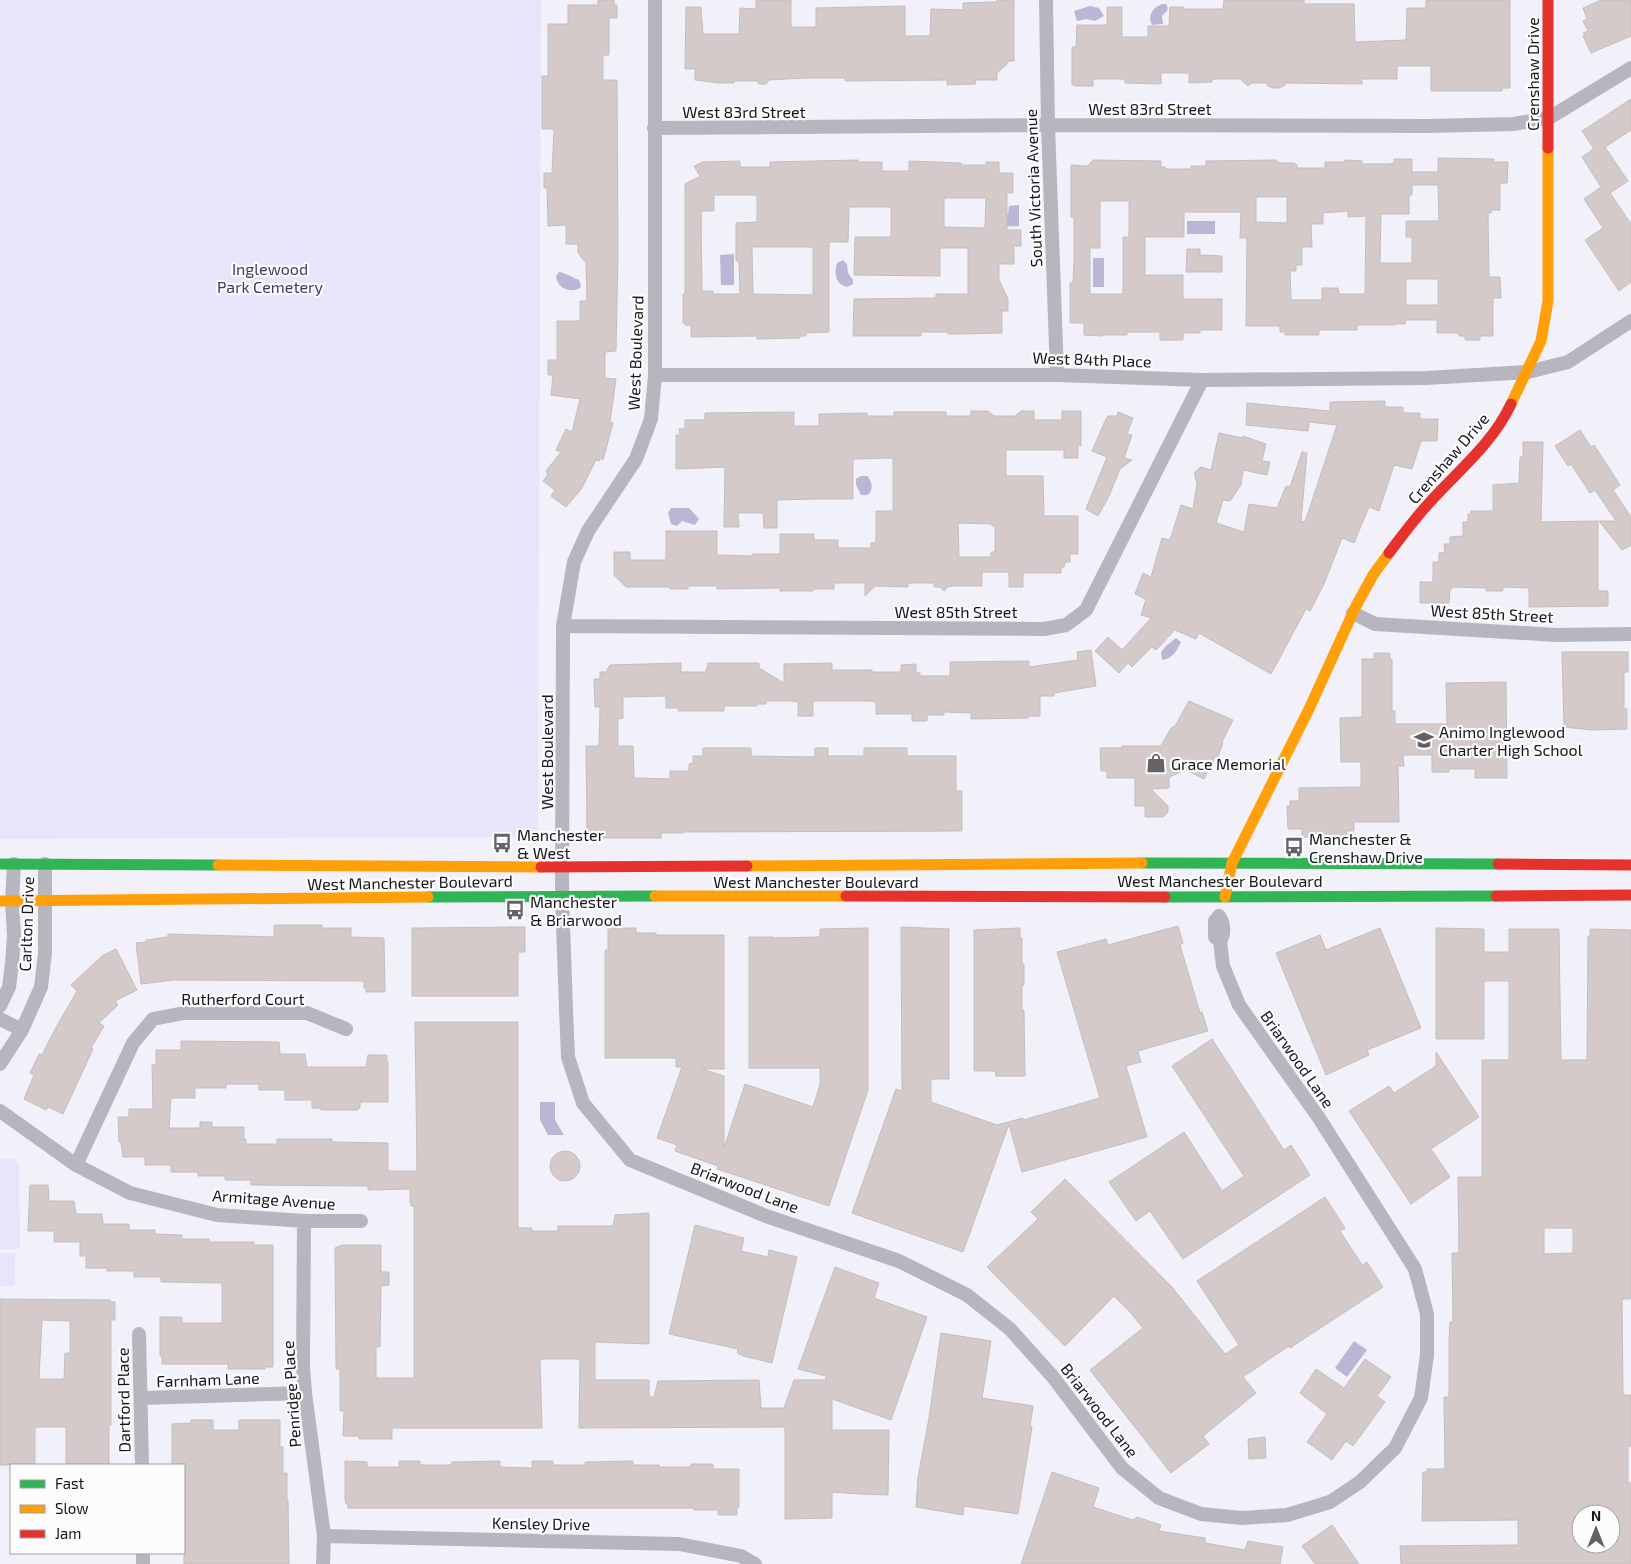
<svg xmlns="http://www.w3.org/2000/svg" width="1631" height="1564" viewBox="0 0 1631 1564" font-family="'Exo 2',sans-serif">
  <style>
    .green { fill: #e7e4fb }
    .water { fill: #bbb6d6 }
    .building { fill: #d3cac9; stroke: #c2bec0; fill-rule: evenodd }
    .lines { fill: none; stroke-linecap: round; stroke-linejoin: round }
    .street { stroke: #b7b6be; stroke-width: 14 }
    .fast { stroke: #30b455; stroke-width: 11 }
    .slow { stroke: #ff9f0a; stroke-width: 11 }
    .jam { stroke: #e5322d; stroke-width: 11 }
    .labels { text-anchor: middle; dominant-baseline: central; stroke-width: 4.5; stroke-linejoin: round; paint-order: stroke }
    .street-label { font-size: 16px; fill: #16151b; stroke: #fcfcfc }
    .park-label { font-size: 16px; fill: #44376c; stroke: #fcfcfc }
    .poi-label { font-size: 16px; fill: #16151b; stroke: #fcfcfc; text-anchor: start }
  </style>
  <rect width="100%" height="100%" fill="#f2f1fa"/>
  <path class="green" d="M0,0H541L538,837L0,839Z
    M0,1159H13L19,1163L20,1249H0Z
    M0,1253H15V1286H0Z"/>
  <path class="water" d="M1162,4H1166L1168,8L1167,11L1162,16L1163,24L1152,25C1147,15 1153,8 1162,4Z
    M1090,6L1099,8L1104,16L1095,21L1086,19L1077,21L1074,11Z
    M1019,205V226L997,227L1008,214L1009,206Z
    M1187,221H1215V234H1187Z
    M734,254V285H721L720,255Z
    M1093,258H1104V287H1093Z
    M843,260L847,264L848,273L853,280V284L847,287C835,284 834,273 837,263Z
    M559,272C563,272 574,278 579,280L581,285L580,288C570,294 557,288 556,276Z
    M861,476H867C874,482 874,498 861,495L856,485V479Z
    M671,508H689L699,519L695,525L682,521L677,526L671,524L668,513Z
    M1176,638L1181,642C1177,651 1172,659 1162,660L1161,652L1167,645Z
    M540,1102H555V1120L564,1135H548L540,1120Z
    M1354,1341L1367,1350L1347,1377L1335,1368Z"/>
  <path class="building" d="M598,0H614V5H617V18H609V55H603V80H617L618,254L616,351L605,352V378L616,379L610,422L613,423L603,460L600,458L599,461L596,460L582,488L566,507L551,496L555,490L543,481L548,474L546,471L561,452L556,450L566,429L572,432L580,399L551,395L553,375H548V360H557V321H580V301H587L586,263L578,253V244H566V225L548,226L547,188H544V173H552L554,129H542V76H548V24H568V5H598Z
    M756,0H791V27H816V8L905,6V36H930L931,9L963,10V3L997,2V0H1014V61H1008V63L997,73V80H976L975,84L947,85V80L845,81V78H806L769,80L766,84H759L757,81H734V83H719L695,80V69H685L686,7H701L703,34H739L740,8L756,9Z
    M1224,0H1304V4H1354L1355,42L1406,40L1407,8H1426V0H1510V88H1502V91H1431V66H1397V79H1362V84L1285,83V85L1279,88H1273L1268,86L1267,83H1251L1248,86L1240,79H1212V82L1189,83V73H1161V84L1125,83V79H1093V86H1075V85H1072V47H1076L1077,25H1107V7H1122V37H1148V26H1169L1170,7H1183L1185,9H1223Z
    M1601,0H1631V36L1591,53L1583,36L1585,35L1583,33L1588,31L1583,21L1587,19L1583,8Z
    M1631,99V130L1605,147L1628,181L1610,193L1631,224V282L1619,291L1585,240L1603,228L1584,199L1601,187L1582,157L1594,149L1582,131Z
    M1438,158L1494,159V162H1508L1507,183H1500V210H1491V213H1488L1489,277H1500L1501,298H1493V336H1480V340H1465V336H1459V333H1437V320H1406L1405,324H1395V325H1357V330H1319V335H1285V332H1280V326H1246L1247,238H1240L1241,212H1184V237H1145V275H1183V299H1222V330H1200V333H1183V340H1160V332H1127V335H1102V336L1084,335V323H1070V283H1073L1074,262V217H1071V165L1088,166L1093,160L1161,161V167H1165V169H1191V166H1206V161L1277,160V162L1282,163H1294L1297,165V168H1325V162H1345V160L1362,161V164H1389L1394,163V159H1412V172H1438ZM1412,185H1438L1439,221H1406V237H1412V263H1380L1381,214H1409V195H1412ZM1256,197H1287V223L1256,222ZM1100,201H1129V237H1123V294H1090V248H1100ZM1348,211V217L1366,216L1365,294H1339L1338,288H1322V300H1291L1290,271H1296V265H1302V247H1312L1311,224H1323V213ZM1406,279H1438V305H1406Z
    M858,160V162H882V171H909V161L961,163V165H986V162H999V173H1013V193H1007V230H1021V246H1014V264H999V280L1008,299V311H1002V333L957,334H948V332H921V336H853L854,299L936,298V294H968V248H940V276L854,275L855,237H891V207H849L848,242H829V332L806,333V336H800V338L757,339V336L691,337V325H685V323H683V294H685V184L700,176L694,166L703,162L740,161V167H770V162ZM714,195H757V222L736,223V261H739L740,294H713V291H702L701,211H714ZM944,198H986L985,228L944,227ZM752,247H813V295L753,294Z
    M1187,249H1200V255L1222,256V272H1186Z
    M1385,401V407H1403V413H1420V419H1438L1437,441H1421L1412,469L1394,465L1379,511L1369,507L1354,543L1342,538L1324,584L1310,611L1306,609L1271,674L1199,633L1196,639L1175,630L1156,650L1152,647L1132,667L1128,663L1119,673L1095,651L1108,637L1122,650L1151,618L1141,615L1146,599L1135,594L1143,573L1151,577L1162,538L1170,540L1181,505L1193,509L1197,483L1195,477V472L1201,467L1211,470L1219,433L1243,438V436L1266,444L1262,461L1270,462L1267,475L1243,470L1241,485L1230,501L1223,500L1216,523L1244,532L1249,504L1277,508L1286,486L1290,487L1302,452L1307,453L1301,521L1305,522L1337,425L1309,422L1308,431L1246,425L1247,403L1330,411V402Z
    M971,411H988L994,416H1015L1021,411H1034V420H1062V411H1081V446L1078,444V458H1064V450H1006V476H1043L1044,516H1078V554H1070V562H1065L1064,567H1061V573H1023V587H1009V572H982V586H952L947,587L944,591L940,587H934V583H908V587L875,586L865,596V583H834V589H813V591H780V588L717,589V586H688V589H670V587H626L614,575V552H630V560H666V531H717V555L751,556L753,554H780V534H814V540H838V548H871V543L876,542V511H893V458L853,459V499H814L777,500V528H764L763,513H738L739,527H724L725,467L676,469V435H680L679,429H685V420H705V413L794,412V426H819V414L867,413V416H894V412H946V416H971ZM958,523L992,524V526H995V552H991V557H959Z
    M1118,412L1133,418L1127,434L1132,435L1124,458L1132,460L1120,469L1109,496L1098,516L1086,509L1107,457L1092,451L1105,421L1108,416H1117Z
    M1580,430L1591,447L1594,445L1620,485L1613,490L1631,517V545L1622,550L1599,521H1616L1595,490L1590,493L1571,464L1568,466L1555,446Z
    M1523,442H1543L1541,522L1598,521V591H1608V606L1529,607V588L1503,587V591H1486V588L1452,587V589H1450L1449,603H1420V582H1433V562H1439V553L1445,552L1444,544H1450V537L1463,536V522H1468V514H1471V511H1493V485L1519,483L1520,457H1523Z
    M1091,650L1096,686L1054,693V696H1040V716H1028V718L971,719V713L944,712V715H927V721H912V714H876V702L869,701H813V716H798V702L792,701H766V704H757V706H724V711H678V708H666V696L623,697V718L618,719V746H633L634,778L670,779V771H689V764L693,763V756H703V748H751V756L815,757V748H828V756H864V748H907V756H956V791H962V831L683,832V833H661V838H598L592,837L587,831L586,746H599L600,707H595L594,679H600V672H606L610,665L681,663V672H706L708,663H759V668L784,683V664L832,663V670H872V672H901V665L916,664V673H920V676H950V662L1029,661V667L1078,660L1077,652Z
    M1562,652H1628V672H1624V709H1627V729L1592,730L1564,727Z
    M1374,653H1390V659H1392V711H1395V724H1447L1446,683L1506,682L1507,778H1475V769H1449V772H1432V755H1403L1404,766H1398L1399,822H1354V831H1347V837H1302V829H1288L1287,806H1290V801H1299V788L1361,787V762H1341L1340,718L1362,717V659H1374Z
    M1189,701L1233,720L1222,742L1223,743L1218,756L1215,757L1204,779L1186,770L1169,777V788L1151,789L1168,806V812L1163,817H1145V806H1135V778H1107V771H1101L1100,748H1122V746H1161L1171,728L1175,726Z
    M274,925H322V928H351V937L384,938L385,992H366V988H364V981L173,980L141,984L136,943L146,942V940L168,937V934L274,937Z
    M1178,926L1183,943L1180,945L1200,1013L1202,1012L1208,1031L1138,1051L1141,1062L1126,1066L1147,1137L1022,1172L1009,1124L963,1252L852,1213L896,1089L902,1091L901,927L949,929V1079H931V1102L997,1125L1023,1118V1120L1100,1098L1057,952L1106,939L1108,945Z
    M525,927V952H518V996H412V928Z
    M608,928H636V933H656V935H724V1069H702L724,1076V1148L745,1084L813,1107L820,1085V1068H749V937H773V938L820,937V929L868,928V1090L829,1206L717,1169L718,1166L675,1151L677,1145L657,1138L682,1067H676V1058H605V950H608Z
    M1020,928V938H1022V964H1024V985H1022V1010H1024L1025,1076H996L995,1071H974V930Z
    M1380,928L1421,1028L1367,1050L1369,1055L1326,1075L1276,953L1320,935L1326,950Z
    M1436,928L1484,929V952H1509V929H1559L1561,1060H1587L1588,936L1590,937V929L1631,930V1297L1630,1299H1622L1623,1395H1631V1446H1628V1483H1631V1564H1401L1400,1546L1518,1545V1520L1422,1521L1423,1472H1427V1469H1445L1444,1397H1449V1341L1450,1322H1453L1452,1253H1459L1458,1177H1482V1060H1509V981H1484V1039H1436ZM1544,1228H1573V1253L1544,1254ZM1581,1514H1611V1545H1581Z
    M116,949L137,990L115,1001L118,1005L99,1023L104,1026L91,1048L93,1049L63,1114L48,1107L46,1110L24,1099L34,1075L30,1073L39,1054L42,1055L54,1031L77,991L71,985L102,956Z
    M415,1022H518V1228H532V1231H558V1226H613L615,1215L649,1213V1344L595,1342V1380H649V1397H654L658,1381L759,1380L761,1408H784L794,1380H826V1376L798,1369L835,1267L879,1283L874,1298L927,1317L891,1420L832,1399V1430H889L888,1495L859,1494L832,1492V1518L785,1519V1427L579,1428L580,1359H540L542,1428H392V1439H359V1436H343L344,1411H340V1369H336L335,1248L342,1245H381V1272H389V1285L381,1286L380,1347H376V1378H414V1206H411V1202H410V1189L368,1190V1186H366L251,1185V1180H225V1176H198V1172H171V1165H145V1157H123L121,1142H119L118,1117H129V1109H153L152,1065H156V1050H181V1041L279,1042L280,1054H305L307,1067H366L368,1055H387V1062H388V1102H360V1108H358V1110H321V1108H312V1100H285V1090H259V1084H226V1088H195V1098H171L169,1128H200V1122H212V1127H244V1139H246V1144H277V1139H332V1142L388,1143V1171H417Z
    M1212,1039L1284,1150L1291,1145L1310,1175L1183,1259L1150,1211L1136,1221L1109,1182L1184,1132L1222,1191L1244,1176L1172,1066Z
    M1436,1052L1479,1117L1431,1149L1450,1177L1411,1204L1349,1111L1389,1086L1394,1093L1436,1066Z
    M550 1166a15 15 0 1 1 30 0a15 15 0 1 1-30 0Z
    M1065,1179L1172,1287L1225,1354L1239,1345L1197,1281L1325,1197L1345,1228L1340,1231L1362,1265L1367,1262L1383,1287L1290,1348L1289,1346L1243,1377L1256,1393L1203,1436L1209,1444L1171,1473L1090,1370L1143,1328L1130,1312L1114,1296L1065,1346L987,1267L1038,1219L1031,1212Z
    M30,1185H48L49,1201H74L76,1214H102L103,1224H129V1230H155V1234L182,1235V1239H209V1242H254V1245H273V1367H265V1369H228V1364H162V1356H160V1317H182V1323H222V1283L161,1282V1277H134V1271H107V1268H86V1256H80V1242H54V1231H28Z
    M695,1225L744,1238L741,1251L768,1257L769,1250L797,1257L772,1363L743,1356L737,1353L738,1349L669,1334Z
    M0,1299L110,1300V1302H115V1320H111V1425H109V1465H66V1427H35V1465H0ZM42,1320L70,1321V1353H65L64,1379H39Z
    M941,1333L991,1341L982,1398L1033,1406L1030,1427H1032L1018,1514L964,1506L963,1515L916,1507L918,1477L929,1418Z
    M1365,1359L1391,1377L1377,1396L1385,1402L1353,1446L1346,1441L1332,1460L1307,1442L1327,1414L1300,1393L1316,1369L1344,1388Z
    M191,1420H213V1430H239V1420H280V1447H283V1473H287V1500H288L289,1564H184V1465H172V1424L191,1423Z
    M1265,1437L1266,1458L1249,1459L1248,1439Z
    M345,1461L367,1462V1467H399V1461H420V1465H451L452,1462L500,1461V1467L532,1468V1461H553V1465H585V1462L633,1461V1465H659V1467H691V1464H713V1469H739V1507H737V1515H718V1510H694V1508H348V1504H346L345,1500Z
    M1052,1472L1099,1488L1093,1507L1133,1520L1137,1517L1161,1525L1159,1531L1205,1538V1543L1245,1550L1248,1541L1283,1547L1280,1564H1021Z
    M1332,1525L1359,1564H1315L1302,1546Z"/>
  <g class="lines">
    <path class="street" d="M655,0V375L651,419L636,459L588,531L574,562L563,626L562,896L566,1009L568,1057L583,1103L630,1160L766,1216L899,1261L967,1295L1010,1329L1053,1377L1122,1468L1159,1498L1201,1514L1242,1518L1287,1515L1330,1502L1360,1482L1395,1448L1421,1398L1427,1355V1314L1415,1269L1319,1118L1239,1005L1223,966L1220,941C1225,934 1224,923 1219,916L1215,921V937L1220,941
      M1046,0L1048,125L1057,375
      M654,128L1048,125L1428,126L1514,124L1549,118L1631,68
      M655,375H1057L1202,380L1426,378L1528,372L1568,362L1631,321
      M1353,613L1375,624L1556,635L1631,634
      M563,626L1044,629L1066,625L1086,610L1202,380
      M0,1006L9,987L12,963L14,936L12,901L14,864
      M0,1019L22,1030
      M0,1064L22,1030L41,987L45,953V864
      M0,1111L76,1165L130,1193L217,1215L304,1221H361
      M76,1165L133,1043L153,1019L184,1013H307L346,1029
      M304,1221L303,1367L305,1393L324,1536L323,1564
      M139,1334L142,1465
      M141,1398L305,1393
      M324,1536L679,1544L741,1556L755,1564
      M143,1553V1564"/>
    <path class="fast" d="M1142,863L1498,864
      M0,864L218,865
      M428,897L655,896
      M1165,897L1496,896"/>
    <path class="slow" d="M1511,404L1541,341L1548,301V148
      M218,865L541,867
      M747,866L1142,863
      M655,896H846
      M1225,897L1232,863L1309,709L1356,606L1373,575L1389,553
      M0,901L428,897"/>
    <path class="jam" d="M1548,0V148
      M1389,553C1402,536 1415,518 1430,502C1458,471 1493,443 1511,404
      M1498,864L1631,865
      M541,867L747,866
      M846,896L1165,897
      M1496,896L1631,895"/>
  </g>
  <defs>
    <symbol id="school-bare" viewBox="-9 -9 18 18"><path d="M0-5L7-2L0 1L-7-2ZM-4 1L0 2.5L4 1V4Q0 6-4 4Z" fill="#636269" stroke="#fcfcfc" stroke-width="2.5" paint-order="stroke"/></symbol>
    <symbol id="shop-bare" viewBox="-9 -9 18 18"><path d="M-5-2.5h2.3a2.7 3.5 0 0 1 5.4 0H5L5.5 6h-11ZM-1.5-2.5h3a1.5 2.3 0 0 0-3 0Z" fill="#636269" stroke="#fcfcfc" stroke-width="2.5" paint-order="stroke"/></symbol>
    <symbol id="bus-bare" viewBox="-9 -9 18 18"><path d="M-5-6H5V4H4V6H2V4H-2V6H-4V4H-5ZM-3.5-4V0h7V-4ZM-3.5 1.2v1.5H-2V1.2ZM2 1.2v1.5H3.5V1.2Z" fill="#636269" stroke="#fcfcfc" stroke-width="2.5" paint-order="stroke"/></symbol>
  </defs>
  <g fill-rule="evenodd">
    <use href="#school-bare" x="1410" y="726" width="28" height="28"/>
    <use href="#shop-bare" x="1142" y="749" width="28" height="28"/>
    <use href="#bus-bare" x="488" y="829" width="28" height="28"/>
    <use href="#bus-bare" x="1280" y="833" width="28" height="28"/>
    <use href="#bus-bare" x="501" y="896" width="28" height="28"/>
  </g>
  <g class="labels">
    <g class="street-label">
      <text transform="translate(1532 74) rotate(-90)">Crenshaw Drive</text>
      <text x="1150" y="108">West 83rd Street</text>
      <text x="744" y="111">West 83rd Street</text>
      <text transform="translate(1033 188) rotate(-92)">South Victoria Avenue</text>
      <text transform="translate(635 353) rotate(-88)">West Boulevard</text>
      <text transform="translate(1092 359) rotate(2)">West 84th Place</text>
      <text transform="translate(1448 458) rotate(-49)">Crenshaw Drive</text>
      <text x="956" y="611">West 85th Street</text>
      <text transform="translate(1492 613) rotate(3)">West 85th Street</text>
      <text transform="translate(546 752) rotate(-90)">West Boulevard</text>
      <text x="1220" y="880">West Manchester Boulevard</text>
      <text x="816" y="881">West Manchester Boulevard</text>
      <text transform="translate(410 882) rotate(-1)">West Manchester Boulevard</text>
      <text transform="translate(26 924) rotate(-88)">Carlton Drive</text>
      <text x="243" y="998">Rutherford Court</text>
      <text transform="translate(1298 1059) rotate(55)">Briarwood Lane</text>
      <text transform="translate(745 1187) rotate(21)">Briarwood Lane</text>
      <text transform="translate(274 1199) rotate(4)">Armitage Avenue</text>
      <text transform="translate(208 1379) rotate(-2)">Farnham Lane</text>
      <text transform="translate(291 1394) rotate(-94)">Penridge Place</text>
      <text transform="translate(123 1400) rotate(-91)">Dartford Place</text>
      <text transform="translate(1100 1410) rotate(52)">Briarwood Lane</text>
      <text transform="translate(541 1523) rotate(1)">Kensley Drive</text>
    </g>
    <g class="park-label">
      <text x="270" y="268">Inglewood<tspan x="270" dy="18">Park Cemetery</tspan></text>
    </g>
    <g class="poi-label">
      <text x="1439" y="731">Animo Inglewood<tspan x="1439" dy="18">Charter High School</tspan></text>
      <text x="1171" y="763">Grace Memorial</text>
      <text x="517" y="834">Manchester<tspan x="517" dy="18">&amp; West</tspan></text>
      <text x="1309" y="838">Manchester &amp;<tspan x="1309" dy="18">Crenshaw Drive</tspan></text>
      <text x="530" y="901">Manchester<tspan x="530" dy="18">&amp; Briarwood</tspan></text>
    </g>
  </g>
  <rect x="10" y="1464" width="175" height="90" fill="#fcfcfc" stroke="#a0a0a2"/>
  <rect x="20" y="1480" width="25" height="8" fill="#30b455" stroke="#a0a0a2"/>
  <text x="55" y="1489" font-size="15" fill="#16151b">Fast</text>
  <rect x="20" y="1505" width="25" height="8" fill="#ff9f0a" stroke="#a0a0a2"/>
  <text x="55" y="1514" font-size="15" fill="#16151b">Slow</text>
  <rect x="20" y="1530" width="25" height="8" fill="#e5322d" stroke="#a0a0a2"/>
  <text x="55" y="1539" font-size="15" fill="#16151b">Jam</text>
  <g transform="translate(1596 1529)"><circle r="24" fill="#fcfcfc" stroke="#a0a0a2"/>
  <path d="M0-4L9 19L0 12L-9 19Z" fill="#636269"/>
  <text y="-8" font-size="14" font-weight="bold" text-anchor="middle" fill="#16151b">N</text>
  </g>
</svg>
